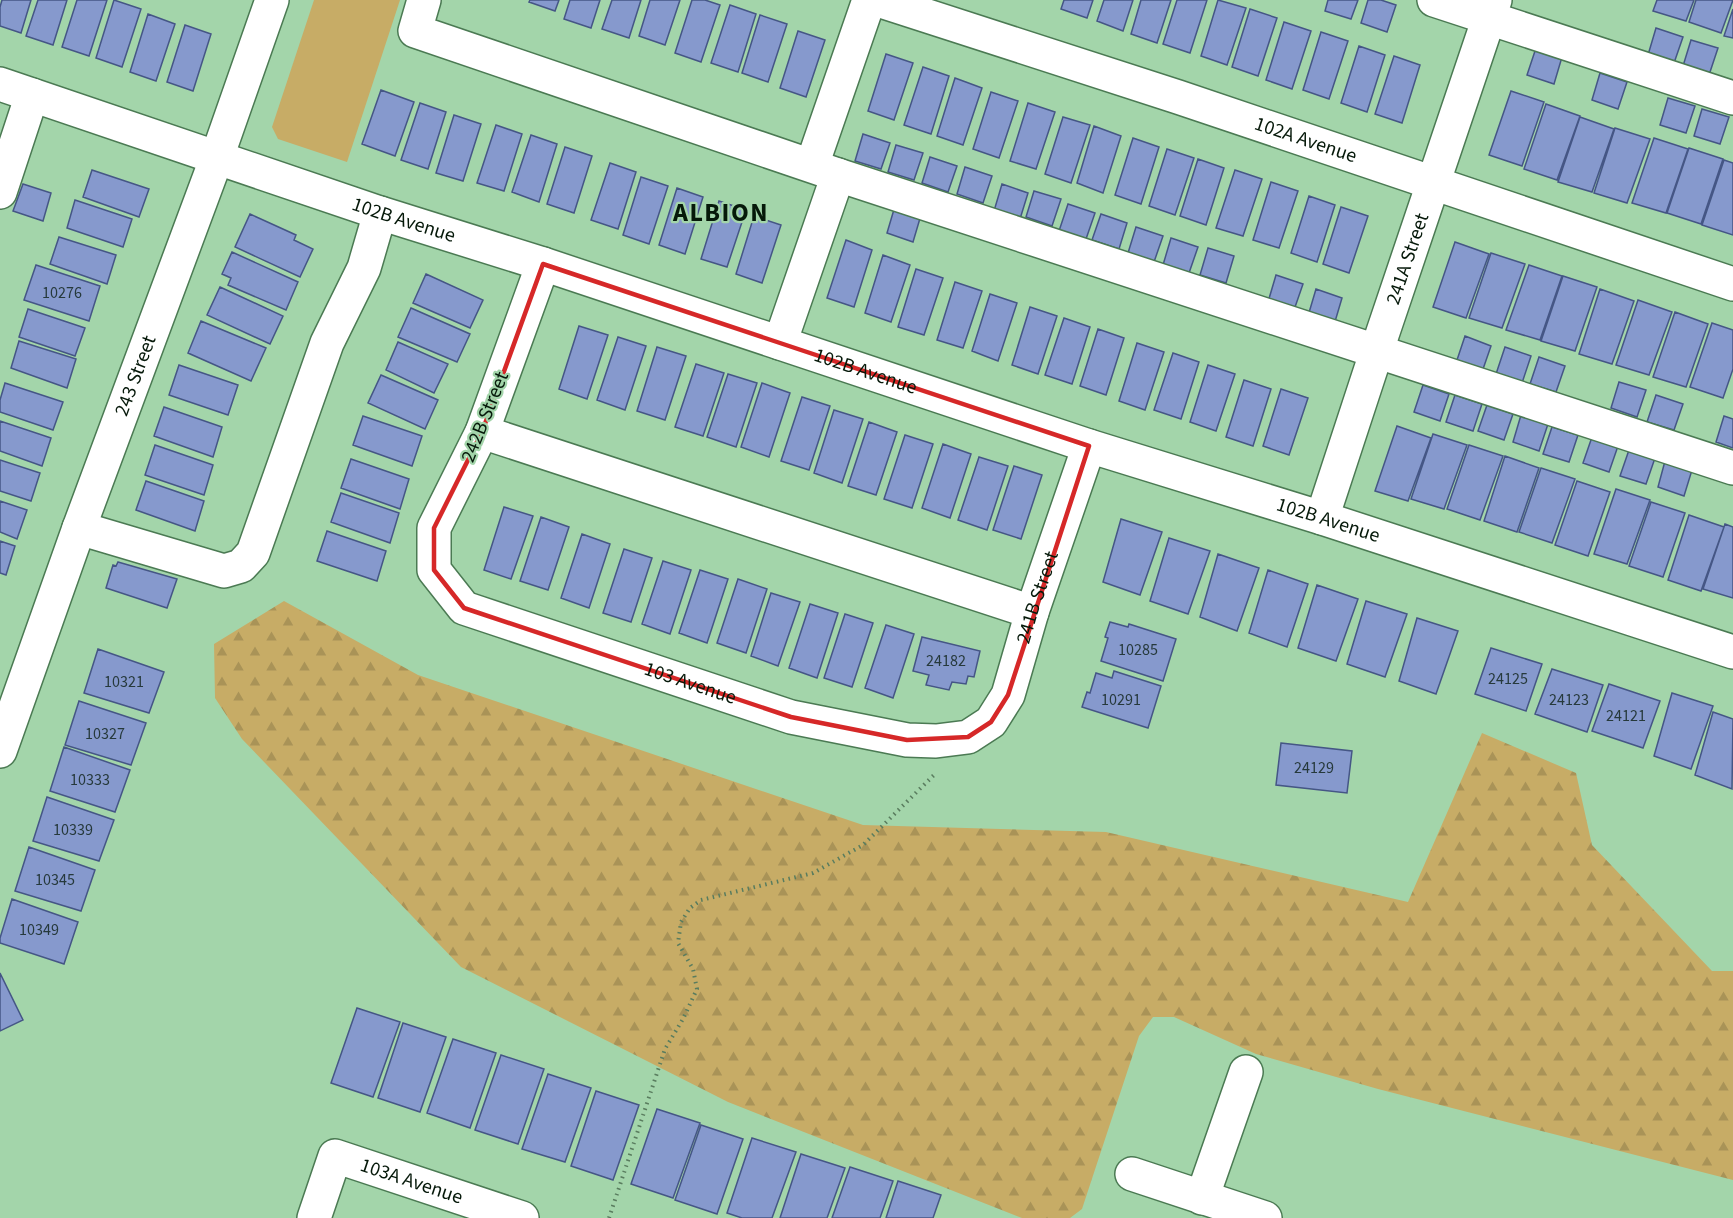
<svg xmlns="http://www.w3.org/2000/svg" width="1733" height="1218" viewBox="0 0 1733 1218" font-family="'Source Sans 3',sans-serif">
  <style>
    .green { fill: #c7ac66 }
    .forest { fill: url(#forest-firs) }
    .building { fill: #8699cd; stroke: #455685; stroke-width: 1.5 }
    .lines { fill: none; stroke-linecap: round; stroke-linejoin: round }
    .minor-casing { stroke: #4b7a53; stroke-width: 36 }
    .path { stroke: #597c5e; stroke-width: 4; stroke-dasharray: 1.5 4.5; stroke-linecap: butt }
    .minor { stroke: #fff; stroke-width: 33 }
    .marked { fill: none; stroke: #d62828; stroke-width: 4.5; stroke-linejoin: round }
    .labels { text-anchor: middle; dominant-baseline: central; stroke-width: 4.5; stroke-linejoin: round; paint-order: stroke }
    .number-label { font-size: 16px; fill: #26393b }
    .street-label { font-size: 20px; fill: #06190a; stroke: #a3d5aa }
    .district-label { font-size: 26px; font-weight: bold; letter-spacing: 1.5px; fill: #06190a; stroke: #a3d5aa }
  </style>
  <defs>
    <pattern id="forest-firs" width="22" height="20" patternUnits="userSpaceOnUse" patternTransform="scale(1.5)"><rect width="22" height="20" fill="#c7ac66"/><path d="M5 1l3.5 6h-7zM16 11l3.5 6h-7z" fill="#a99357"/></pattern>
  </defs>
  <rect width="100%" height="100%" fill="#a3d5aa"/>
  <path class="green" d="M314,0H400L347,162L278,139L272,127Z"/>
  <path class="forest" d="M284,601L418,675L863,825L1106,832L1408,902L1482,733L1576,773L1592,845L1712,971H1733V1180L1378,1089L1256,1054L1174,1017H1153L1139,1036L1082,1209L1070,1218H1022L728,1102L461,967L242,739L215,698L214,644Z"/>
  <path class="building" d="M2,0H31L21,33L0,26V7Z
    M38,0H67L53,45L26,36Z
    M77,0H107L89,56L62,47Z
    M114,0L141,9L122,67L96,58Z
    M530,0H559L555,11L529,2Z
    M570,0H600L591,28L564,19Z
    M612,0H641L629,38L602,29Z
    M650,0H680L665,45L639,36Z
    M692,0H705L720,5L701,62L675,53Z
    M1064,0H1093L1087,18L1061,9Z
    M1104,0H1133L1123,31L1097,21Z
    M1141,0H1171L1157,43L1131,34Z
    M1177,0H1207L1190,53L1163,44Z
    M1218,0L1246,8L1227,65L1201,56Z
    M1328,0H1358L1351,19L1325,11Z
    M1368,0H1381L1396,5L1387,32L1361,23Z
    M1657,0H1694L1686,21L1653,11Z
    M1696,0H1733L1721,33L1689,22Z
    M730,5L756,14L738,72L711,63Z
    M1250,9L1277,18L1258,76L1232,67Z
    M1733,9V38L1724,36Z
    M148,14L175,24L156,81L130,72Z
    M760,15L787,24L768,82L742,73Z
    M1284,22L1311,31L1292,89L1266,80Z
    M185,25L211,34L193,91L167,82Z
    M1656,28L1683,37L1674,63L1648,55Z
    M798,31L825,40L806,97L780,88Z
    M1321,32L1348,41L1329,99L1303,90Z
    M1691,40L1718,48L1709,75L1683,66Z
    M1359,46L1385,55L1367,112L1341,103Z
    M1536,48L1562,57L1554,84L1527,75Z
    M886,54L913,63L894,120L868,111Z
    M1394,56L1420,65L1402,123L1375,114Z
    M923,67L949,76L931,134L904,125Z
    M1600,73L1627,82L1618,109L1592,100Z
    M955,78L982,88L963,145L937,136Z
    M381,90L414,102L395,156L362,144Z
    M1511,91L1544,102L1522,166L1489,155Z
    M991,92L1018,101L999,158L973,149Z
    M1668,98L1695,106L1686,133L1660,125Z
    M420,103L446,112L428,169L401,160Z
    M1028,103L1055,112L1036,169L1010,161Z
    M1546,104L1580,116L1557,180L1524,169Z
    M1702,109L1729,117L1720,144L1694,136Z
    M454,115L481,124L463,181L436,173Z
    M1063,117L1090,125L1071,183L1045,174Z
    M1580,117L1614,129L1592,192L1558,182Z
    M496,125L522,134L504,191L477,183Z
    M1094,126L1121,136L1103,193L1077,183Z
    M1615,128L1650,139L1627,203L1594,193Z
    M863,134L890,143L881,169L855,161Z
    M531,135L557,144L539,202L512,192Z
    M1133,138L1159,147L1141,204L1115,195Z
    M1654,138L1688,149L1666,213L1632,203Z
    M896,145L923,153L914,180L888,172Z
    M565,147L592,156L574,213L547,204Z
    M1689,148L1723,159L1701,224L1667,213Z
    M1167,149L1194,158L1175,215L1149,206Z
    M930,157L957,166L948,192L922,183Z
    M1198,159L1224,168L1206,225L1180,216Z
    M1724,160L1733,163V235L1702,225Z
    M610,163L636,172L618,229L591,220Z
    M965,167L992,176L983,203L957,194Z
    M92,170L149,189L139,217L83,197Z
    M1235,170L1262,179L1243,236L1216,228Z
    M641,177L668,186L649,244L623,235Z
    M1271,182L1298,191L1279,248L1253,240Z
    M23,184L51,193L43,221L13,211Z
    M1002,184L1028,193L1020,219L994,211Z
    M677,188L703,197L685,254L659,245Z
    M1034,191L1061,199L1052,226L1026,217Z
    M1309,196L1335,205L1317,262L1291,253Z
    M75,200L132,219L123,247L67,228Z
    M719,201L746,210L727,267L701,259Z
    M1068,204L1095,213L1086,239L1059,231Z
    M895,206L921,215L913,242L887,233Z
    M1341,207L1368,216L1349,273L1323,264Z
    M250,214L296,235L294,240L313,249L300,277L235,247Z
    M1101,214L1127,223L1119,249L1092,240Z
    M754,216L781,225L762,283L736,274Z
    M1136,227L1163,236L1154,262L1128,253Z
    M59,237L116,255L107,284L50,264Z
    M1171,238L1198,247L1189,273L1163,265Z
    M846,240L872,250L854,307L827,298Z
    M1455,242L1489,254L1466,318L1433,307Z
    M1208,248L1234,256L1226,283L1200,275Z
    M232,252L298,282L286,310L228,285L231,278L222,274Z
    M1491,253L1525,264L1502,328L1469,318Z
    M883,255L910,265L891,322L865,313Z
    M36,265L100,286L89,321L24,300Z
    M1529,265L1562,276L1540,340L1506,330Z
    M916,269L943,278L924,335L898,327Z
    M426,274L483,300L470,328L413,303Z
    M1276,275L1303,284L1294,310L1268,302Z
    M1563,276L1597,287L1575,351L1541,341Z
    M955,282L982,291L963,348L937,340Z
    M220,287L283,316L270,344L207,315Z
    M1316,289L1342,298L1334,325L1308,316Z
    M1600,289L1634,301L1612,364L1579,354Z
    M990,294L1017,303L998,361L972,351Z
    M1638,300L1672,312L1649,375L1616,365Z
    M1030,307L1057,316L1038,374L1012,365Z
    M411,308L470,334L457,362L398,337Z
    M28,309L85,328L75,356L19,337Z
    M1675,312L1708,324L1686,387L1653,377Z
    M1064,318L1090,327L1072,384L1045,375Z
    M201,321L266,348L251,381L188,353Z
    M1712,323L1733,330V369L1723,398L1690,387Z
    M579,326L608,335L587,399L559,389Z
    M1098,329L1124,338L1106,395L1080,386Z
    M1465,336L1491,346L1482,372L1456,363Z
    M618,337L646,346L625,410L597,400Z
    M19,341L76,359L67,388L11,368Z
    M398,342L448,364L434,393L386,370Z
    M1137,343L1164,352L1145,410L1119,401Z
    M657,347L686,356L665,420L637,411Z
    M1505,347L1531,356L1522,383L1496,374Z
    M1173,353L1199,362L1181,419L1154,410Z
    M1539,357L1565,366L1556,392L1530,384Z
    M696,364L724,373L703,436L675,427Z
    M179,365L238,385L228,415L169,395Z
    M1208,365L1235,374L1216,431L1190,422Z
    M728,374L757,383L736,447L707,437Z
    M381,375L438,400L425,429L368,403Z
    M1244,380L1271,389L1253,446L1226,437Z
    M1619,382L1646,390L1637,417L1611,408Z
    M5,383L63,402L53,430L0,412V400Z
    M762,383L790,393L769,457L741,447Z
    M1423,385L1449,394L1440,421L1414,412Z
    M1281,389L1308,398L1289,455L1263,446Z
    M1455,395L1482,404L1473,431L1446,422Z
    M1656,395L1683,404L1674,430L1647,422Z
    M802,397L830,406L809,470L781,461Z
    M1487,405L1513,414L1504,440L1478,431Z
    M164,407L222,427L213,457L154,436Z
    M834,410L863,419L842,483L814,473Z
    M1521,415L1548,424L1539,451L1513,442Z
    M363,416L422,436L412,466L353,445Z
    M1724,416L1733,419V448L1716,442Z
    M0,421L51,438L42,466L0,451Z
    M869,422L897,432L876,495L848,486Z
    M1397,426L1431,438L1408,501L1375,491Z
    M1552,427L1578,435L1569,462L1543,454Z
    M1433,434L1467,445L1444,509L1411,499Z
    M905,435L933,444L912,508L884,499Z
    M1592,437L1618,446L1609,472L1583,463Z
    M943,444L971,454L950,518L922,508Z
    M155,445L213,465L204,495L145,475Z
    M1469,445L1503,456L1480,520L1447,509Z
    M1629,450L1655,458L1646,484L1620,476Z
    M1505,456L1539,468L1517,532L1484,521Z
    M979,457L1008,466L987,530L958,520Z
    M351,459L409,479L400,509L341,488Z
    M0,460L40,473L31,501L0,491Z
    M1665,461L1692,470L1684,496L1658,487Z
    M1014,466L1042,475L1021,539L993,530Z
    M1541,468L1575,479L1552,543L1519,532Z
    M146,481L204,501L195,531L136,510Z
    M1577,481L1610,492L1588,556L1555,545Z
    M1616,489L1650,500L1627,564L1594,554Z
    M341,493L399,513L390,543L331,522Z
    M0,501L27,510L17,539L0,532Z
    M1651,502L1685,513L1663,577L1629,566Z
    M504,507L533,516L511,579L484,570Z
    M1689,515L1724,527L1701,591L1668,580Z
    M541,517L569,527L548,590L520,581Z
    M1121,519L1162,532L1140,595L1103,582Z
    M1725,524L1733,527V598L1703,589Z
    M327,531L386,551L377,581L317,561Z
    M582,534L610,544L589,608L561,598Z
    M1169,538L1210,551L1188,614L1150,601Z
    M0,541L15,546L6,575L0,573Z
    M624,549L652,558L631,622L603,613Z
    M1218,554L1259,568L1237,631L1200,617Z
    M663,561L691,570L670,634L642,624Z
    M118,562L177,579L167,608L106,588L113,565L116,566Z
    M700,570L728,579L707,643L679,633Z
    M1268,570L1308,584L1287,647L1249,633Z
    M738,579L767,589L746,653L717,643Z
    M1317,585L1358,599L1336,661L1298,648Z
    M771,593L800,602L778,666L751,656Z
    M1366,601L1407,614L1385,677L1347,664Z
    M810,604L838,613L817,678L789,668Z
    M845,614L873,623L852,687L824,678Z
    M1417,618L1458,631L1436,694L1399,681Z
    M1110,622L1128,627L1129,624L1176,639L1163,681L1101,661L1108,638L1105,637Z
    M886,625L914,634L893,698L865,688Z
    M922,637L980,651L974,677L968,676L966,684L952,682L949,690L926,685L929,675L913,671Z
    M1491,648L1542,664L1526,711L1475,694Z
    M98,649L164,672L149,713L84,693Z
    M1552,669L1603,685L1587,732L1535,714Z
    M1114,671L1161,686L1148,728L1082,707L1087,692L1090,693L1096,673L1112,678Z
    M1609,684L1660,701L1643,748L1592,731Z
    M1672,693L1713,706L1691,769L1654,756Z
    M79,701L146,723L131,765L65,745Z
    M1713,712L1733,719L1732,789L1695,775Z
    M1281,743L1352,751L1347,793L1276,785Z
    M64,747L130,770L115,812L50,791Z
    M47,797L114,820L99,861L33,841Z
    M29,847L95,870L81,911L15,891Z
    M12,899L78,922L64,964L0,943V938Z
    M0,973L23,1020L0,1031Z
    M357,1008L400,1022L373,1097L331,1083Z
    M403,1023L446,1037L420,1112L378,1098Z
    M453,1039L496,1053L470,1128L427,1113Z
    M501,1055L544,1069L518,1144L475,1130Z
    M548,1074L591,1088L565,1162L522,1149Z
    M596,1091L639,1105L613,1180L571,1166Z
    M657,1109L700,1123L673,1198L631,1184Z
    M701,1125L743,1139L717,1214L675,1200Z
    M752,1138L796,1152L772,1218H742L727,1213Z
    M801,1154L845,1168L827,1218H780Z
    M850,1167L893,1181L880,1218H832Z
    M898,1181L941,1195L933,1218H886Z"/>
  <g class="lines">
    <defs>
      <g id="minor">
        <path d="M424,0L415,31L838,175L1733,468"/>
        <path id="s1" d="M878,0L1178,97L1733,284"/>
        <path d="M1434,0L1733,98"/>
        <path id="s2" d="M0,84L380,213L543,264L1089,446L1322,518L1733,652"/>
        <path d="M812,165L869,0"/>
        <path d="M0,192L32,95"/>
        <path id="s3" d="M543,264L482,432L434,528V570L464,608L791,717L907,740L936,741L968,737L991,722L1008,695L1032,612L1089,446"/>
        <path d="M780,343L838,175"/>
        <path d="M482,432L1032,612"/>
        <path id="s4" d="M1322,518L1383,332L1495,0"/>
        <path d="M79,528L224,571L241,566L253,553L327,343L364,268L380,213"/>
        <path id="s5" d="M0,751L79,528L217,157L272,0"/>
        <path d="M1132,1174L1265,1218"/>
        <path d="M1202,1198L1246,1072"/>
        <path id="s6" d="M314,1218L335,1156L522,1218"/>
      </g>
    </defs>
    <use href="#minor" class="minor-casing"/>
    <path class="path" d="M609,1218L665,1049L683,1019L697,989L693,969L678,943L681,922L690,908L701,900L813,873L863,845L936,773"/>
    <use href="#minor" class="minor"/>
  </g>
  <path class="marked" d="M543,264L1089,446L1008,695L991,722L968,737L907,740L791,717L464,608L434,570V528L482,432Z"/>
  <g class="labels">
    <g class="number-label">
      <text x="62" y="293">10276</text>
      <text x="1138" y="650">10285</text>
      <text x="946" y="661">24182</text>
      <text x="1508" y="679">24125</text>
      <text x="124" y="682">10321</text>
      <text x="1121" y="700">10291</text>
      <text x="1569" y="700">24123</text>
      <text x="1626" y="716">24121</text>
      <text x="105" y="734">10327</text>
      <text x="1314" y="768">24129</text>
      <text x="90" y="780">10333</text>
      <text x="73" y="830">10339</text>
      <text x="55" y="880">10345</text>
      <text x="39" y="930">10349</text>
    </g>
    <g class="street-label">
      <text stroke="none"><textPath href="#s1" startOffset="450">102A Avenue</textPath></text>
      <text stroke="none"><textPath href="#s2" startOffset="426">102B Avenue</textPath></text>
      <text stroke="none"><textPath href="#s4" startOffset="273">241A Street</textPath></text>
      <text stroke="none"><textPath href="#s2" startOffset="912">102B Avenue</textPath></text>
      <text stroke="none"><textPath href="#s5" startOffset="399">243 Street</textPath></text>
      <text transform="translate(485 417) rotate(-68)">242B Street</text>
      <text stroke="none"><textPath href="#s2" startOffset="1398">102B Avenue</textPath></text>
      <text stroke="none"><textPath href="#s3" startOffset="1062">241B Street</textPath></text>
      <text stroke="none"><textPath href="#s3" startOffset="615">103 Avenue</textPath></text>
      <text stroke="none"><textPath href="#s6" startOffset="146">103A Avenue</textPath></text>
    </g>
    <g class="district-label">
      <text x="721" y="212">ALBION</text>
    </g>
  </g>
</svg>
